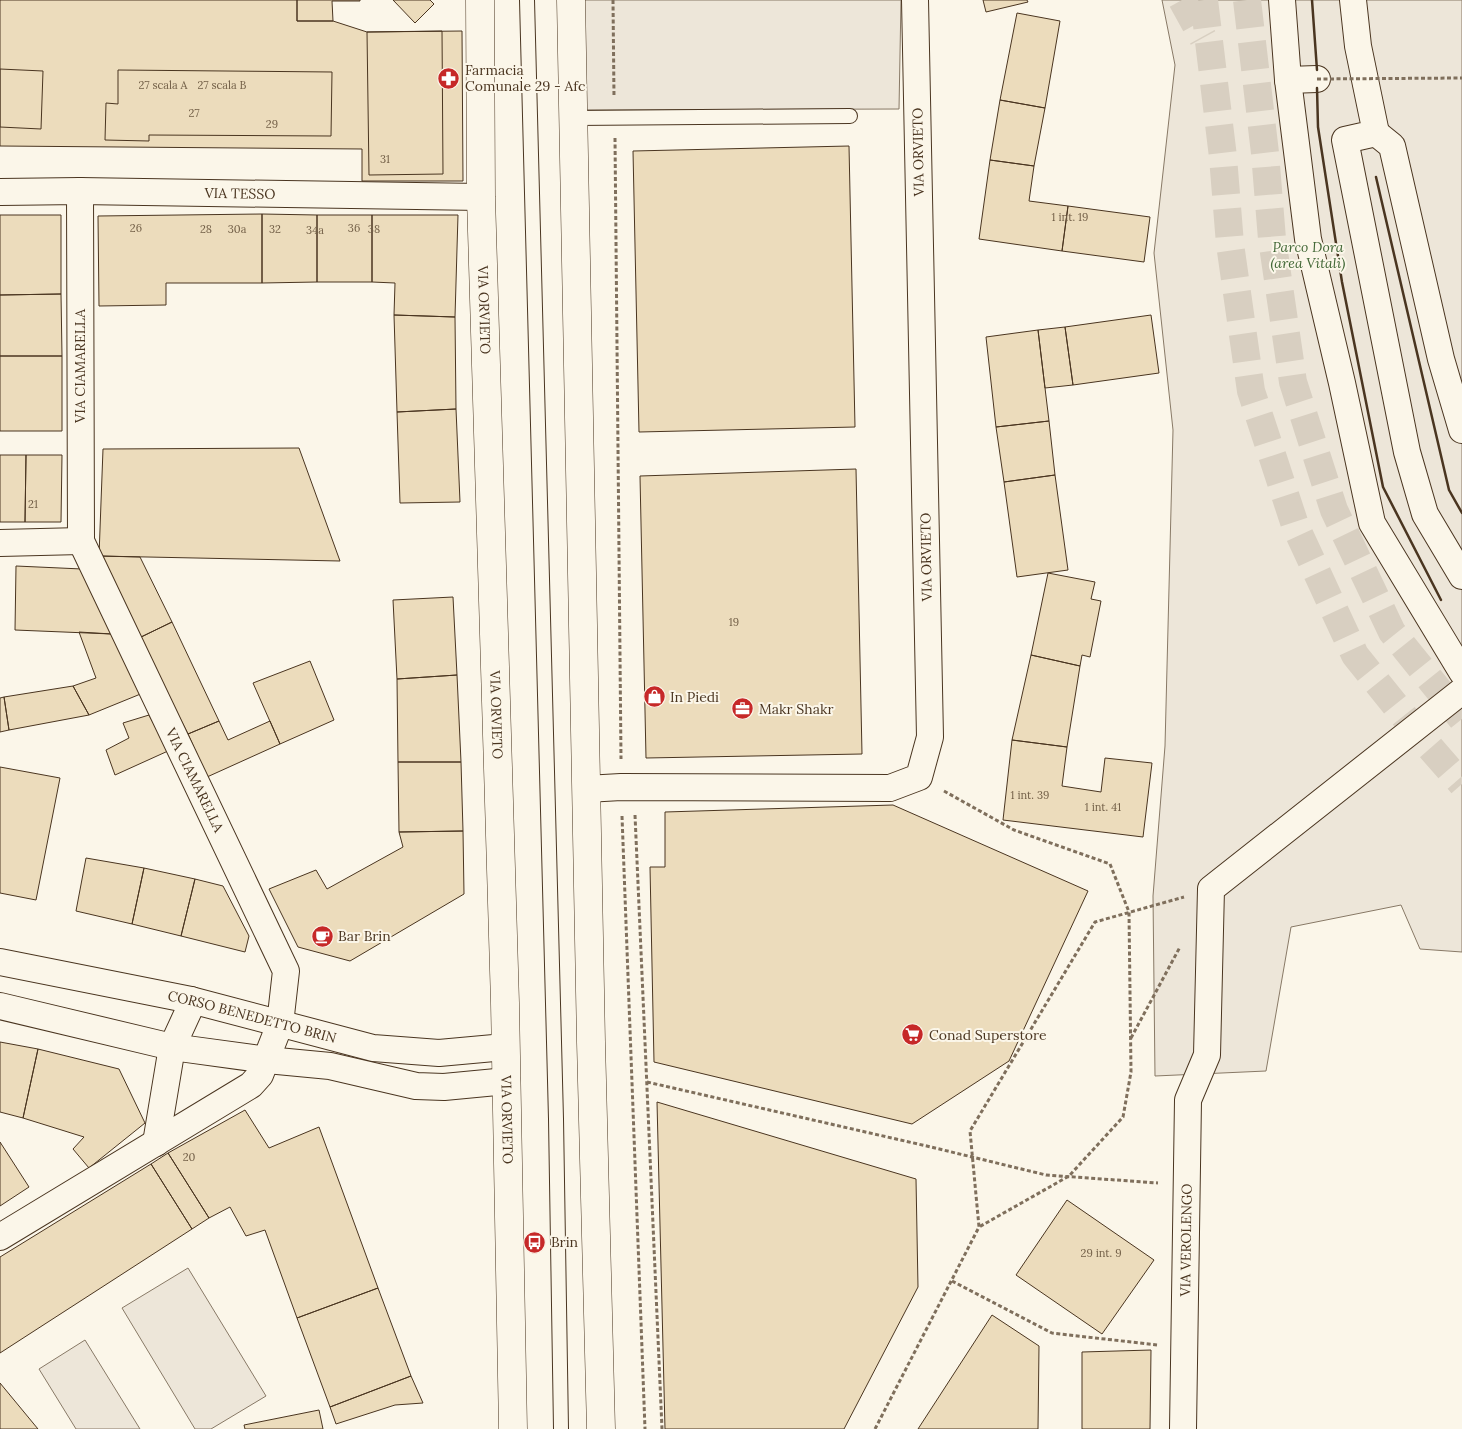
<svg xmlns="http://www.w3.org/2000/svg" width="1462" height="1429" viewBox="0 0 1462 1429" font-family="Lora,serif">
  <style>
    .green { fill: #ede6d9; stroke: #887966 }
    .building { fill: #ecdcbc; stroke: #4a3520 }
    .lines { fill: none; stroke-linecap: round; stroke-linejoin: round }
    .secondary-tunnel { stroke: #d8cfc1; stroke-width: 28; stroke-dasharray: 28 14; stroke-linecap: butt }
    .lane-casing { stroke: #4a3520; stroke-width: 16 }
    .street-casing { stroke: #4a3520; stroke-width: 28 }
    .secondary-casing { stroke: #4a3520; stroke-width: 29 }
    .path { stroke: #7f6f5c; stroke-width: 3; stroke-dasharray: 4 2.5; stroke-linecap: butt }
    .lane { stroke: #fbf6e9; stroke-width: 14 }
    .street { stroke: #fbf6e9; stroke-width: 26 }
    .secondary { stroke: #fbf6e9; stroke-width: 28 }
    .path-bridge { stroke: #7f6f5c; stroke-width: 3; stroke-dasharray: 4 2.5; stroke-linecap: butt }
    .wall { stroke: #4a3520; stroke-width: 2.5 }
    .labels { text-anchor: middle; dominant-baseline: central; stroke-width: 4; stroke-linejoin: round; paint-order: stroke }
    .number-label { font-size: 11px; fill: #725f47 }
    .poi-label { font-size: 14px; fill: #4a3520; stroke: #fbf6e9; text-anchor: start }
    .street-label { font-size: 14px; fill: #4a3520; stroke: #fbf6e9 }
    .park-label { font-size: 14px; font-style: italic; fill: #436837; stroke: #fbf6e9 }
  </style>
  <rect width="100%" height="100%" fill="#fbf6e9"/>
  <path class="green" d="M582,0H901L899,109L585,110Z
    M1162,0H1462V952L1420,949L1401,905L1291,927L1266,1071L1155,1076L1153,896L1165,746L1173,430L1154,253L1175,65Z
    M188,1268L266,1396L211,1429H195L122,1308Z
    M85,1340L140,1429H76L39,1369Z"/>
  <path class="building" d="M0,0H297V21H333L367,32L462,31L463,181H362V149L0,146Z
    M297,0H360V1H332L333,21H297Z
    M393,0H430L434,4L415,23Z
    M983,0H1027L1028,2L986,12Z
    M1017,13L1060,21L1045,108L1000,100Z
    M442,31L443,174L369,175L367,32Z
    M0,69L43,71L41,129L0,127Z
    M118,70L332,72L331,136L149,135V141L105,140L106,103L118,104Z
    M1000,100L1045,108L1034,166L990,160Z
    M849,146L855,427L639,432L633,151Z
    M990,160L1034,166L1029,201L1068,206L1062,251L979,239Z
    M1068,206L1150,217L1144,262L1062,251Z
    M262,214L317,215V282L262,283Z
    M262,214V283H166V305L99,306L98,216Z
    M0,215H61V294L0,295Z
    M317,215H372V282H317Z
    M372,215H458L455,317L394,315L395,283L372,282Z
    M61,294L62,356H0V295Z
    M394,315L455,317L456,409L397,412Z
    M1151,315L1159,373L1073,385L1065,327Z
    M1065,327L1073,385L1045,388L1038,330Z
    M1038,330L1049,421L996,427L986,337Z
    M0,356H62V431H0Z
    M456,409L460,502L400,503L397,412Z
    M1049,421L1055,475L1004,482L996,427Z
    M299,448L340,561L99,556L103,449Z
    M0,455H26L25,522H0Z
    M26,455H62L61,522H25Z
    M856,469L862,754L646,758L640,476Z
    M1055,475L1068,570L1017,577L1004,482Z
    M99,556L140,557L172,622L139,638Z
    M16,566L82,569L112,634L15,630Z
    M1048,573L1095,582L1091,599L1101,601L1090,657L1082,655L1080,666L1031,655Z
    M453,597L457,675L397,679L393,600Z
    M172,622L219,721L188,734L139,638Z
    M79,632L112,634L143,693L89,715L73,686L96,678Z
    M1031,655L1080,666L1067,747L1012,740Z
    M310,661L334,720L280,744L253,683Z
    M457,675L461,762H398L397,679Z
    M73,686L89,715L9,730L4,697Z
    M4,697L9,730L0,732V698Z
    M149,715L168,751L115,775L106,750L129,738L123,723Z
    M219,721L228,740L270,721L280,744L207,777L188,734Z
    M1012,740L1067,747L1062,786L1101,792L1105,758L1152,763L1143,837L1003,820Z
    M398,762H461L463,831L399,832Z
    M0,767L60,778L36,900L0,893Z
    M893,805L1088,891L1009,1061L912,1124L654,1062L650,867H665V812Z
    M463,831L464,894L350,961L298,947L269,889L316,870L327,889L403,847L399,832Z
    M86,858L144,868L132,924L76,911Z
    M144,868L195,879L181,936L132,924Z
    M195,879L223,886L249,936L245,952L181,936Z
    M0,1042L38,1049L23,1118L0,1112Z
    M38,1049L119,1069L145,1123L89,1168L73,1149L84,1137L23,1118Z
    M657,1102L916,1179L918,1287L844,1429H665Z
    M245,1110L269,1148L319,1127L378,1288L297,1318L265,1230L246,1236L230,1207L209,1218L168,1153Z
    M0,1142L29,1187L0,1206Z
    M168,1153L209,1218L192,1229L151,1164Z
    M151,1164L192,1229L0,1353V1257Z
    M1067,1200L1154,1260L1102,1334L1016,1275Z
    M378,1288L411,1376L330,1407L297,1318Z
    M992,1315L1039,1346L1038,1429H918Z
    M1151,1350L1150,1429H1082V1352Z
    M411,1376L423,1403L395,1405L336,1424L330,1407Z
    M0,1383L38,1429H0Z
    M319,1410L323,1429H245L244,1425Z"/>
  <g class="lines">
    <path class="secondary-tunnel" d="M1182,0L1203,38
      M1204,0L1223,157L1230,244L1251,391L1295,525L1355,655L1420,736L1462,784
      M1247,0L1265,153L1272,239L1293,382L1334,510L1392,632L1462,719"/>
    <defs>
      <path id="lane" d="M527,0L556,1119L561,1429
        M574,118L850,116"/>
      <g id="street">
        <path d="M1282,0L1288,80L1317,79"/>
        <path d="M1353,0L1358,46L1376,133L1345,140L1407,452L1425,514L1462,576"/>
        <path d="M1288,80L1308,239L1342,383L1372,523L1462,672"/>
        <path d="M1376,133L1392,146L1441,359L1462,430"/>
        <path id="s1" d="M0,192L80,191L481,197"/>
        <path d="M0,543L81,541"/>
        <path d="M586,789L621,787L890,788L919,777L930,737L915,0"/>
        <path id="s2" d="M0,962L191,1000L373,1048L439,1053L505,1047"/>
        <path d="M0,1006L172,1047L267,1060L330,1066L416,1086L444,1087L507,1081"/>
        <path d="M156,1143L172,1047L189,1010L191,1000"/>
        <path d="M0,1237L251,1085L260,1075L280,1024L286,971L81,541L80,191"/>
        <path id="s3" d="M1183,1429L1188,1100L1207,1055L1211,889L1462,691"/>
      </g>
      <g id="secondary">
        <path id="s4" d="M480,0L481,197L505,1003L513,1429"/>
        <path d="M571,0L591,1042L601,1429"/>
      </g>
    </defs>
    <use href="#lane" class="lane-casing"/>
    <use href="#street" class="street-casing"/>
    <use href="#secondary" class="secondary-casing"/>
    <path class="path" d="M613,0L614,97
      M615,138L621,759
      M944,791L1014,830L1110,864L1129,912L1131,1072L1123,1117L1069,1176L979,1227
      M635,815L662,1429
      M622,816L645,1429
      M1131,1038L1180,947
      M647,1082L931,1147L1046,1175L1158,1183
      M952,1281L1052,1333L1157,1345
      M875,1429L979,1227L970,1131L1095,922L1184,897"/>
    <use href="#lane" class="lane"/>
    <use href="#street" class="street"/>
    <use href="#secondary" class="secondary"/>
    <path class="path-bridge" d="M1317,79L1462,78"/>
    <path class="wall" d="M1312,0L1317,70
      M1317,88L1318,127L1342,282L1383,487L1441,600
      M1376,177L1449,490L1462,513"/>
  </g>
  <defs>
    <symbol id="pharmacy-disc" viewBox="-11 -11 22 22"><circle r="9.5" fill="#c62828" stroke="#fbf6e9"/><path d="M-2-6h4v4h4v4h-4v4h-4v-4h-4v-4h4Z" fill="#fff"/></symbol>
    <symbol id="shop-disc" viewBox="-11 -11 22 22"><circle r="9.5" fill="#c62828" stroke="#fbf6e9"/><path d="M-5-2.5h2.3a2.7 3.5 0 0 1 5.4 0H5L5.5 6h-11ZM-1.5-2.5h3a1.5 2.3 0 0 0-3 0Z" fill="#fff"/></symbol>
    <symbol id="office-disc" viewBox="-11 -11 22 22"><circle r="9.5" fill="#c62828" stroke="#fbf6e9"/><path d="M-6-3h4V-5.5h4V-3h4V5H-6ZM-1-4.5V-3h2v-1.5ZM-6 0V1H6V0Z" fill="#fff"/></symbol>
    <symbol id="cafe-disc" viewBox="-11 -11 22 22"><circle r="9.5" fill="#c62828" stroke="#fbf6e9"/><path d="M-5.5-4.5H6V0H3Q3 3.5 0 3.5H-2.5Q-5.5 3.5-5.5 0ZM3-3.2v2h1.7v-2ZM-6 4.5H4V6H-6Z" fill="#fff"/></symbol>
    <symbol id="supermarket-disc" viewBox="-11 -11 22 22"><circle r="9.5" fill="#c62828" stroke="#fbf6e9"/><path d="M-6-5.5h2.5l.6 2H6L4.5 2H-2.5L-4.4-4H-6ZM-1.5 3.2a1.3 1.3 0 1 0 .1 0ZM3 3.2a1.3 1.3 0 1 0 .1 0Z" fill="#fff"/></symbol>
    <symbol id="bus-disc" viewBox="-11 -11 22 22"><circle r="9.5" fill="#c62828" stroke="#fbf6e9"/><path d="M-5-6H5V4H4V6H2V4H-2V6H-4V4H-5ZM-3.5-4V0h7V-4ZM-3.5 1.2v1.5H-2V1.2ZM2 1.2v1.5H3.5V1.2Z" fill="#fff"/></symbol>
  </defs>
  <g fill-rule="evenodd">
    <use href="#pharmacy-disc" x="436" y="66" width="25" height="25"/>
    <use href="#shop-disc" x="642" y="684" width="25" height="25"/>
    <use href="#office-disc" x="730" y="696" width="25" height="25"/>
    <use href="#cafe-disc" x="310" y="924" width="25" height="25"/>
    <use href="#supermarket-disc" x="900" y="1022" width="25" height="25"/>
    <use href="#bus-disc" x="522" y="1230" width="25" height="25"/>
  </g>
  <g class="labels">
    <g class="number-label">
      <text x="163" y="85">27 scala A</text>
      <text x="222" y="85">27 scala B</text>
      <text x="194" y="113">27</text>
      <text x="272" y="124">29</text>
      <text x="385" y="159">31</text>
      <text x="1070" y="217">1 int. 19</text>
      <text x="136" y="228">26</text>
      <text x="354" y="228">36</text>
      <text x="206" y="229">28</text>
      <text x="237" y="229">30a</text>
      <text x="275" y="229">32</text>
      <text x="374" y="229">38</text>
      <text x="315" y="230">34a</text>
      <text x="33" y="504">21</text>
      <text x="734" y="622">19</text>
      <text x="1030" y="795">1 int. 39</text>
      <text x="1103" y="807">1 int. 41</text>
      <text x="189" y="1157">20</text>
      <text x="1101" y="1253">29 int. 9</text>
    </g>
    <g class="poi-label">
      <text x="465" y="70">Farmacia<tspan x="465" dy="16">Comunale 29 - Afc</tspan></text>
      <text x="670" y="697">In Piedi</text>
      <text x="759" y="709">Makr Shakr</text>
      <text x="338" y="936">Bar Brin</text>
      <text x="929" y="1035">Conad Superstore</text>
      <text x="551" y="1242">Brin</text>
    </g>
    <g class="street-label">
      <text transform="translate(918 152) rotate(-91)">VIA ORVIETO</text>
      <text stroke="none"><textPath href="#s1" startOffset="240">VIA TESSO</textPath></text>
      <text stroke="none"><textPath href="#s4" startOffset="310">VIA ORVIETO</textPath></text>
      <text transform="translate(80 366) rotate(-90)">VIA CIAMARELLA</text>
      <text transform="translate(926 557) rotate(-91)">VIA ORVIETO</text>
      <text stroke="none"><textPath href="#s4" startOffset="715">VIA ORVIETO</textPath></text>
      <text transform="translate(195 780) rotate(64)">VIA CIAMARELLA</text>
      <text stroke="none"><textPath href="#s2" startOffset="258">CORSO BENEDETTO BRIN</textPath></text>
      <text stroke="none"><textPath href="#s4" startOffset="1120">VIA ORVIETO</textPath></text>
      <text stroke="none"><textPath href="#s3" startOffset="189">VIA VEROLENGO</textPath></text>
    </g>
    <g class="park-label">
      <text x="1308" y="247">Parco Dora<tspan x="1308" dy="16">(area Vitali)</tspan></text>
    </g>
  </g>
</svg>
